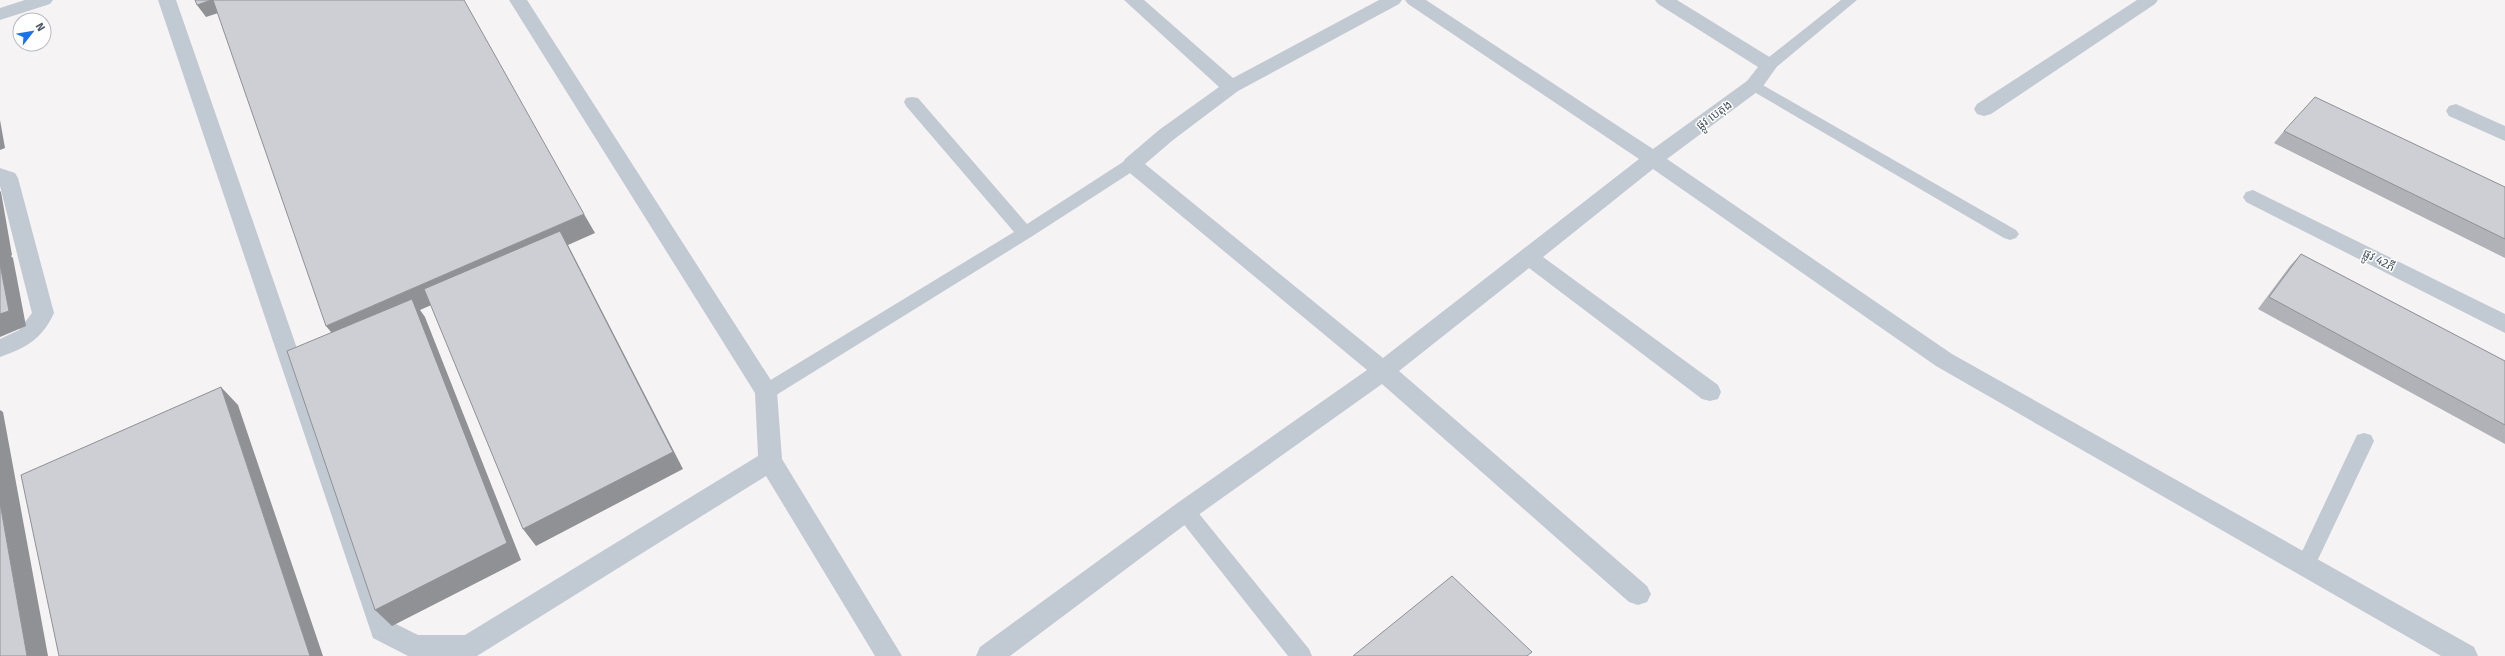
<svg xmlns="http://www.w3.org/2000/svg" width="2505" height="656" viewBox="0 0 2505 656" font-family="'Fira Sans','Noto Sans Khmer',sans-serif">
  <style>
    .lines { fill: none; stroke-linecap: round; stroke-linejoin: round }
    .service { fill: #c1cad2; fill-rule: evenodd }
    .minor { fill: #c1cad2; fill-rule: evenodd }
    .wall { fill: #b0b2b7 }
    .shaded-wall { fill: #909195 }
    .building { fill: #cdcfd5; stroke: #909195 }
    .labels { text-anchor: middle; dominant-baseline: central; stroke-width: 3; stroke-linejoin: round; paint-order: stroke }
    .street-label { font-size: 12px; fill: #4a5661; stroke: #fff }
  </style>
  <rect width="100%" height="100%" fill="#f5f3f3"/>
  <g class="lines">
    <path class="service" d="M1841,0H1857L1774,69H1764L1761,65L1764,61Z
      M1754,80L2016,230L2019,234L2016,238L2010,240L2004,238L1749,89L1746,85L1749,81Z
      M912,97L918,98L1027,224L1126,160H1138L1140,164L1138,168L1031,237L773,397L766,400L759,397L757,392L759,387L1014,232L906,106L904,102L906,98Z
      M2364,433L2371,435L2374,441L2312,572L2305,575L2298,572L2295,566L2298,560L2357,435Z
      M1185,502L1192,505L1309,649L1312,656H1288L1178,517L1175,511L1178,505Z"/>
    <path class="minor" d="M25,0H53L50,4L0,20V8Z
      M158,0H176L392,622L418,635H465L758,456L755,393L509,0H527L774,385L777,392L782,459L902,656H875L766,476L477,656H408L373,638Z
      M1124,0H1144L1233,78L1379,0H1402L1399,4L1238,91L1173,140L1145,164L1383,358L1639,159L1408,4L1405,0H1426L1653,149L1747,81L1758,67L1658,4L1655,0H1677L1776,61L1778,65L1761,89L1667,159L1952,354L2474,647L2478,656H2441L1936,366L1653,169L1543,257L1718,385L1721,392L1718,399L1710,401L1702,399L1529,268L1399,371L1647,586L1651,594L1647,602L1638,605L1629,602L1382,384L1194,518L1010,656H976L980,647L1176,504L1367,370L1125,169L1122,164L1125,159L1159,130L1219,87Z
      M2137,0H2158L2155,4L1991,114L1984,116L1977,114L1974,109L1977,104Z
      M2456,104L2505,126V141L2449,116L2446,111L2449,106Z
      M0,168L15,173L18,178L54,313C42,339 26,348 0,357V339L19,330L32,313L0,186Z
      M2253,190L2505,314V333L2246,202L2243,197L2246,192Z"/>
  </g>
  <path class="wall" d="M2284,131L2505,187V258L2274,143Z
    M2301,254L2505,361V444L2258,309L2290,266Z"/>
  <path class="shaded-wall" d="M211,0H258L206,17L197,5Z
    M0,120L5,148L0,150Z
    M0,191L1,192L12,255L11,256L13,258L26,326L0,337Z
    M584,214L595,233L568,245L683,469L536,546L523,529L567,245L420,310L425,317L521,560L392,626L375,610L341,344L326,326Z
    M221,387L238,405L323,656H310Z
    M0,410L3,412L48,656H27L0,503Z"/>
  <path class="building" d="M195,0H211L197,5Z
    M213,0H464L584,214L326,326Z
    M2315,97L2505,187V239L2284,131Z
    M560,231L673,452L523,529L424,289Z
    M2301,254L2505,361V425L2269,297Z
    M0,264L9,311L0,314Z
    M412,299L507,543L375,610L287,351Z
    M221,387L310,656H59L21,475Z
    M0,503L27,656H0Z
    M1452,576L1532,652L1527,656H1353Z"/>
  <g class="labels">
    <g class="street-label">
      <text transform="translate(1714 115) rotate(-36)">ផ្លូវ បេតុង</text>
      <text transform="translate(2379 260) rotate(27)">ផ្លូវ 42ភី</text>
    </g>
  </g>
  <g transform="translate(32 32) rotate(59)"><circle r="19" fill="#ffffff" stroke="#b7bbc0"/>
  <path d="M0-3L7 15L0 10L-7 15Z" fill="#1a73e8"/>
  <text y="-6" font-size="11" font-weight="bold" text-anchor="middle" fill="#4a5661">N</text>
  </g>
</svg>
